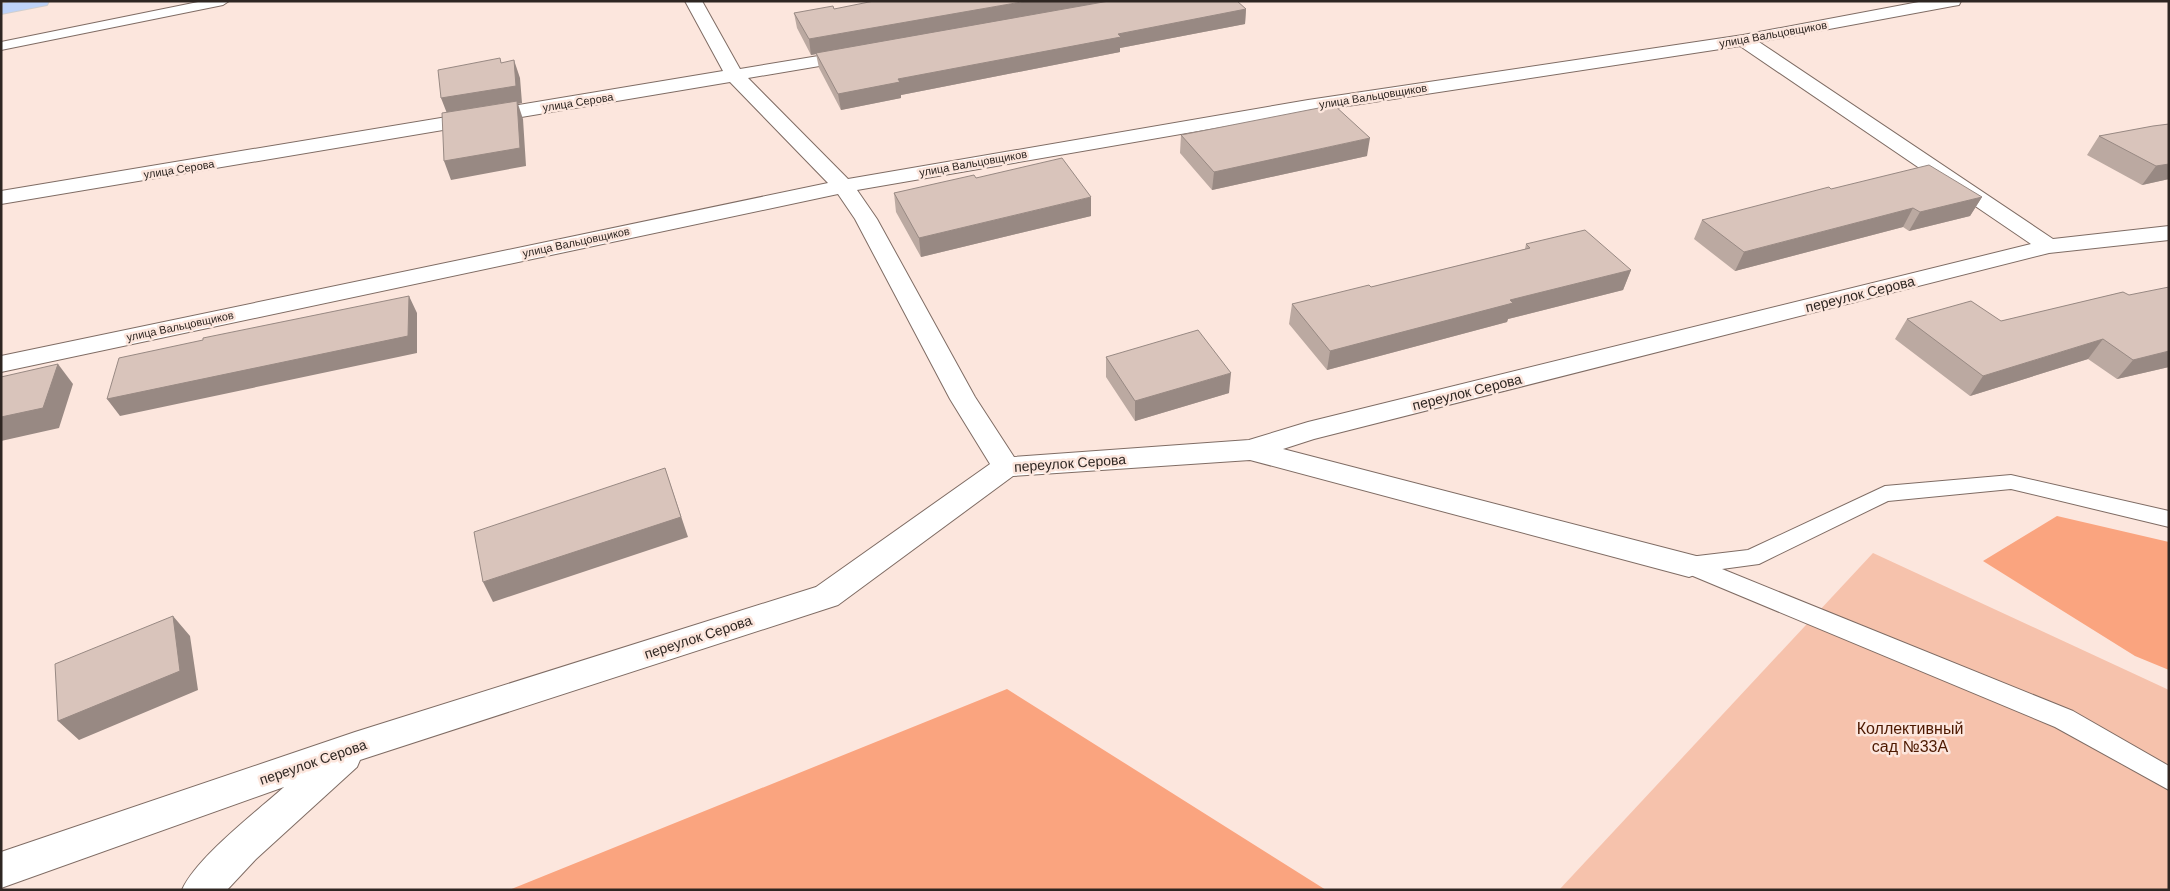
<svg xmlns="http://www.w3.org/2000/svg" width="2170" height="891" viewBox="0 0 2170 891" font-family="Helvetica,sans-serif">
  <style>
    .green { fill: #f6c2ac }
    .forest { fill: #faa47f }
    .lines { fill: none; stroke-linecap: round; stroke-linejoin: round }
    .lane-casing { stroke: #7f6c64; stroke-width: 2 }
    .street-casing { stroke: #7f6c64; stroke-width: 2 }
    .primary-casing { stroke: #d1cfce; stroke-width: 2 }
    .lane { fill: #fff; fill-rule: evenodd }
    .street { fill: #fff; fill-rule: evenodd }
    .primary { fill: #bed3f9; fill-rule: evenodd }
    .wall { fill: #bba9a1 }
    .shaded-wall { fill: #988983 }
    .building { fill: #d9c4bb; stroke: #988983 }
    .labels { text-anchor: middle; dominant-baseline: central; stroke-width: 5; stroke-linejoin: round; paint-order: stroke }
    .far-street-label { font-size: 11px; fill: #2e2622; stroke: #fce6dd }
    .street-label { font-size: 14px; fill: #2e2622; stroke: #fce6dd }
    .near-park-label { font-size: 16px; fill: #4d1900; stroke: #fce6dd }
  </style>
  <rect width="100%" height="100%" fill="#fce6dd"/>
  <path class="green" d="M1873,553L2169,690V890H1559Z"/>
  <path class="forest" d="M2057,516L2169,542V670L2135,656L1983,561Z
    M1007,689L1326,890H509Z"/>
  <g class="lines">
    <defs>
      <path id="lane" d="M203,1H229L223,5L1,50V42Z
        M2011,475L2169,511V527L2011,489L1888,501L1759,564L1722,569L2073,711L2169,766V790L2055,727L1681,571L1678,565L1681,559L1689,557L1748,550L1885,486Z"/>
      <path id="street" d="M685,1H702L740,69L855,50L861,51L864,55L861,59L855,60L748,78L848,179L1308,100L1743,35L1924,1H1961L1959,5L1953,6L1759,42L2053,239L2169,226V240L2049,253L1314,439L1283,449L1700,557L1704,565L1700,573L1689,577L1250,460L1013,476L838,605L360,760L357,767L256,859L227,890H182C196,858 256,812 284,787L1,888V852L355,732L816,587L990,464L950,399L855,219L838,194L1,372V356L828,183L730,82L1,204V191L723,71ZM1740,46L2031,244L1308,422L1249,440L1014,457L975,397L877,219L857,190L1308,112Z"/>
      <path id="primary" d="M14,1H49L47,5L1,14V4Z"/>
    </defs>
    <use href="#lane" class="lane-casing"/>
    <use href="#street" class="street-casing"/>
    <use href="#primary" class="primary-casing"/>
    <use href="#lane" class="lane"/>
    <use href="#street" class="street"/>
    <use href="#primary" class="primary"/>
  </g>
  <path class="wall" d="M834,9H1246L1245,24L1120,48V52L901,95V98L841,110L819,68L816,54L811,55L797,28L794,13Z
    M2169,124V179L2142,185L2087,155L2099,136Z
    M1181,135L1367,156L1212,190L1180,153Z
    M976,178L1091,216L921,257L896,212L894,193Z
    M1982,197L1970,216L1909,231L1903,227L1735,271L1694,239L1702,220Z
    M1526,244L1631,270L1623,290L1508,319L1507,322L1327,370L1289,324L1292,304L1371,287L1525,249Z
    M2123,292L2169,367L2117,379L2088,359L1970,396L1895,339L1907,319L2001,321Z
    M1106,357L1229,393L1135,421L1106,377Z"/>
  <path class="shaded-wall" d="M1027,1H1112L811,55L809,39Z
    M1246,9L1245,24L1120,48V52L901,95V98L841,110L838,94L898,79L1118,34Z
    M514,60L520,78L522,103L518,104L523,119L526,166L451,180L444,161L448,116L441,98Z
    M1370,138L1367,156L1212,190L1214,172Z
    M2169,164V179L2142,185L2156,166Z
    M1091,197V216L921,257L919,238Z
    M1982,197L1970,216L1909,231L1920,212Z
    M1913,208L1903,227L1735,271L1744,252Z
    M1631,270L1623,290L1508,319L1507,322L1327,370L1330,351L1510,300Z
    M409,296L417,313V353L120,416L107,399Z
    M2103,339L2088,359L1970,396L1983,376Z
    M2169,351V367L2117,379L2133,360Z
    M58,364L73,384L59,428L1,441V417Z
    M1231,373L1229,393L1135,421V401Z
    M665,468L688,537L493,602L483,582Z
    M173,616L190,636L198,690L79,740L58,721Z"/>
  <path class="building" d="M874,1H1027L809,39L794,13L833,6L834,9Z
    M1109,1H1237L1246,9L1118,34L1121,37L898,79L900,82L838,94L816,53Z
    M500,58L501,63L514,60L516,86L441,98L438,70Z
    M517,101L520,148L444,161L442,113Z
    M1334,105L1370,138L1214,172L1181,135Z
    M2169,124V164L2156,166L2099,136L2153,126Z
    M1062,158L1091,197L919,238L894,193L974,175L976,178Z
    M1929,165L1982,197L1920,212L1913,208L1744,252L1702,220L1829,187L1831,189Z
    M1585,230L1631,270L1510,300L1513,303L1330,351L1292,304L1369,285L1371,287L1530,248L1526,244Z
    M2169,287V351L2133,360L2103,339L1983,376L1907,319L1971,301L2001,321L2123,292L2129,295Z
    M409,296L408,336L107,399L119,358L203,340V338Z
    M1198,330L1231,373L1135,401L1106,357Z
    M58,364L43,408L1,417V377Z
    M665,468L681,517L483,582L474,532Z
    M173,616L180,671L58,721L55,664Z"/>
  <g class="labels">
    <g class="far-street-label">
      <text transform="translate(1773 34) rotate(-10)">улица Вальцовщиков</text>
      <text transform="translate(1373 96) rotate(-9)">улица Вальцовщиков</text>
      <text transform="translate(578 102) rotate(-9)">улица Серова</text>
      <text transform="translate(973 163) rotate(-10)">улица Вальцовщиков</text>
      <text transform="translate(179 169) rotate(-9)">улица Серова</text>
      <text transform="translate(576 242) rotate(-12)">улица Вальцовщиков</text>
      <text transform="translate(180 326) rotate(-12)">улица Вальцовщиков</text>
    </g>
    <g class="street-label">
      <text transform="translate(1860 294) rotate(-14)">переулок Серова</text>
      <text transform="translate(1467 392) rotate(-14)">переулок Серова</text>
      <text transform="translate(1070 463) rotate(-4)">переулок Серова</text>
      <text transform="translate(698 637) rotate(-18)">переулок Серова</text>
      <text transform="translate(313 762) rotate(-19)">переулок Серова</text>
    </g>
    <g class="near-park-label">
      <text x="1910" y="728">Коллективный<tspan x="1910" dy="18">сад №33А</tspan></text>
    </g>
  </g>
  <rect width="2170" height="891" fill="none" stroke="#2e2622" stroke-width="5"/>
</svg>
